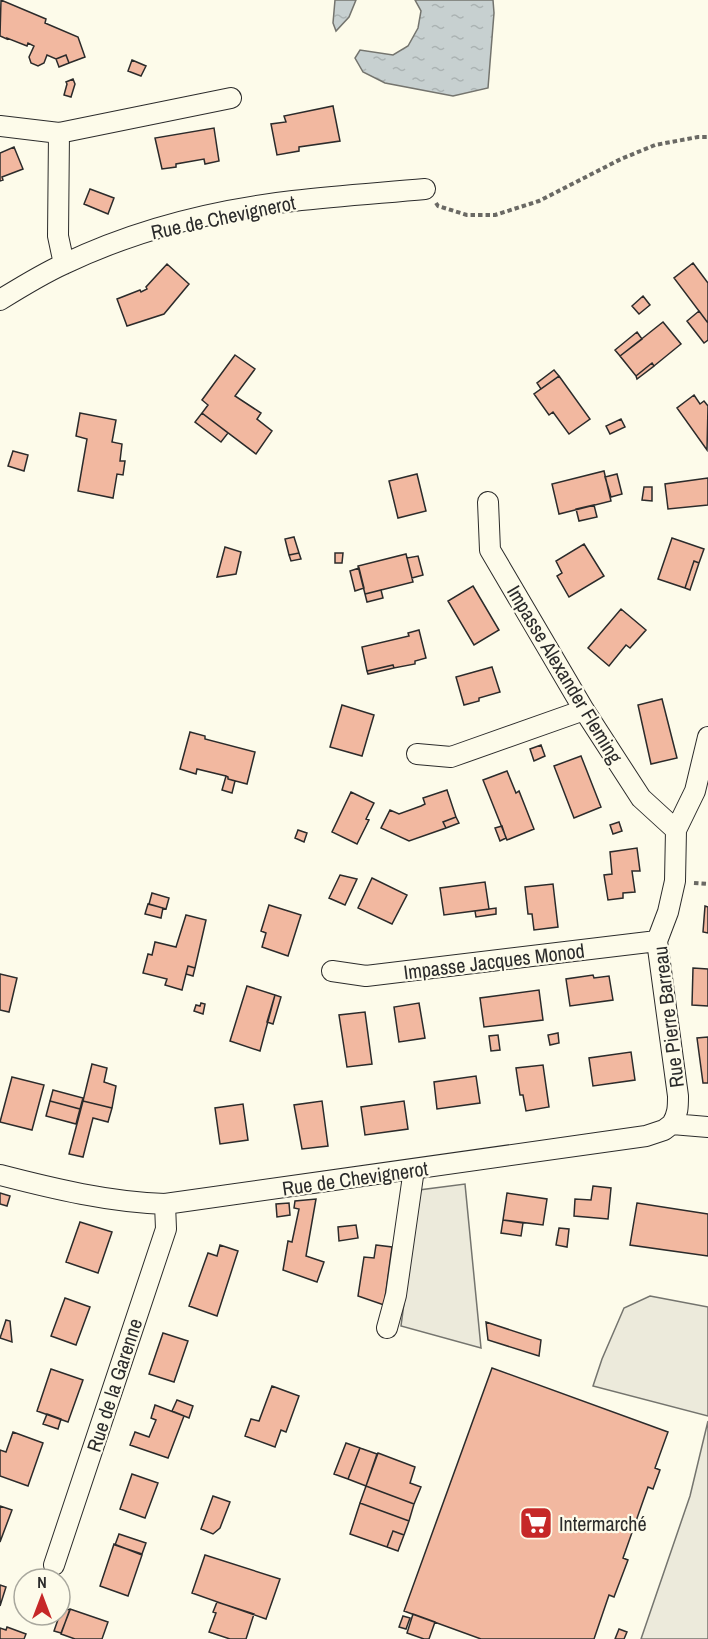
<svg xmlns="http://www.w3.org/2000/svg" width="708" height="1639" viewBox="0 0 708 1639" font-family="'Archivo Narrow',sans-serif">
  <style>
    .parking { fill: #eceadb; stroke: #74746e; stroke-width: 1.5 }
    .water { fill: url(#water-ripples); stroke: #74746e; stroke-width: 1.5 }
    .building { fill: #f2b8a0; stroke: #2b2b2b; stroke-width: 1.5 }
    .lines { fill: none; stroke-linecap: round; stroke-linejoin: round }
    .minor-casing { stroke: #2b2b2b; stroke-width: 22 }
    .path { stroke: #6a6964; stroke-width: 4; stroke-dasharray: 4.5 3; stroke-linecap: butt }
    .minor { stroke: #fdfbea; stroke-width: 20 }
    .labels { text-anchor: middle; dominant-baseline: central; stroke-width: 4.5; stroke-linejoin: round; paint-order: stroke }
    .street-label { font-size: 20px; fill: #2b2b2b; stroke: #fdfbea }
    .poi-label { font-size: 20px; fill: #2b2b2b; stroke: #fdfbea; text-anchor: start }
  </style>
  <defs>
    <pattern id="water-ripples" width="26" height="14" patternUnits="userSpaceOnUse" patternTransform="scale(1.5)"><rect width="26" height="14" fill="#c7d0d0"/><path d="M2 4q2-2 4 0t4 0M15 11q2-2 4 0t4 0" fill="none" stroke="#abb3b3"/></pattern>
  </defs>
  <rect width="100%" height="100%" fill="#fdfbea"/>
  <path class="parking" d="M465,1184L481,1348L401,1326L419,1190Z
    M650,1296L708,1307V1416L593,1386L602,1359L624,1308Z
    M708,1421V1639H641L690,1496Z"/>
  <path class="water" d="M335,0H356L349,17L336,31L333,23Z
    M415,0H493L494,13L488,88L453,96L385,83L363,72L355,58L360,50L393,55L408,46L418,28L421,11Z"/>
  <path class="building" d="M1,0L46,19L45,23L78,37L85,57L69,63L66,55L56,59L47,55L44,63L38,66L31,63L29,57L34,46L28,43L27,46L7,38V39L0,36Z
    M66,55L69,63L59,67L56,59Z
    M132,60L146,66L141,76L128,71Z
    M73,79L75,84L71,97L64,95L67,84L66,82Z
    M333,106L340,141L299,147V151L277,155L271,124L286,122L284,116Z
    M214,128L219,161L205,164L204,159L176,164V167L162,169L155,138Z
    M14,147L23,169L2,177L3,180L0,181V153Z
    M90,189L114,198L108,214L84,204Z
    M693,263L708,283V323L674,278Z
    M167,264L189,284L164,314L127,326L117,299L140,290L141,292L147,289L146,287Z
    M643,296L650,305L639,314L632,306Z
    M699,311L708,323V340L704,343L687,321Z
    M663,322L681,344L654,366L652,363L636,376L620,356Z
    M637,332L642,339L620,356L615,350Z
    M235,355L255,369L235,396L261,413L257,419L272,431L256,454L202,413L208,405L202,400Z
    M652,363L654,366L637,379L636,376Z
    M554,370L559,376L541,389L537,383Z
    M559,376L590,419L569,434L553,412L549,415L534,394Z
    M694,395L700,404L704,401L708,406L707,450L677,408Z
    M80,413L116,420L112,442L122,444L120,461H125L123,475L117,474L113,498L78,491L87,439L76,436Z
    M202,413L228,433L221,442L195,422Z
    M621,419L625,427L610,434L606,426Z
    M13,451L28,455L24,471L8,466Z
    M604,471L611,501L559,514L552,484Z
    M417,474L426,511L398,518L389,481Z
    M617,474L622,494L611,497L605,477Z
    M708,478V505L668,509L665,484Z
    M644,487H652V501L642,500Z
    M594,505L597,517L579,521L576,509Z
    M294,537L299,553L289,555L285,539Z
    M672,538L704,549L699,563L694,561L685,588L658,579Z
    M584,544L604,576L569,597L557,576L562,573L556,561Z
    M225,547L241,552L236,574L217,577Z
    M299,553L301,559L291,561L289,555Z
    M335,553H343L342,563H335Z
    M406,554L413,582L365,594L358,566Z
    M418,556L423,575L412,578L407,558Z
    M694,561L699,563L690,590L685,588Z
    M359,568L364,588L355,591L350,571Z
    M473,586L499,630L474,645L448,601Z
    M381,590L383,598L367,602L365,594Z
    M621,609L646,630L630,648L626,645L609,666L588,648Z
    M419,630L426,658L415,661V664L394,668L393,665L367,671L362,647L409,636L408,633Z
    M393,665L394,668L368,674L367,671Z
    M492,667L500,692L479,698V701L464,705L456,677Z
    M662,699L677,758L651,764L638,705Z
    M342,705L374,715L362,756L330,747Z
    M190,732L205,736V739L255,752L247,784L228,779V777L226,776L197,769L196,774L180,769Z
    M541,745L545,756L534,761L530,749Z
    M581,756L601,807L574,818L554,766Z
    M507,771L516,793L519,791L534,829L507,840L483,780Z
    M226,776L228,777V779L235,781L232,793L222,790Z
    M447,790L456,817L443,822L446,828L409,841L381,828L390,810L399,814L421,806L425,804L423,798Z
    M351,792L374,803L366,819L369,820L357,844L332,832Z
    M456,817L459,823L446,828L443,822Z
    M619,822L622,831L613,834L610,825Z
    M502,826L506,838L500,841L495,828Z
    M298,830L307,833L304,842L295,838Z
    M637,848L640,871H632L635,892L623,893V898L608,900L604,875L612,874L610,852Z
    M340,875L357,879L345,905L329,898Z
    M372,878L407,895L392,924L358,908Z
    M485,882L489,909L444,915L440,888Z
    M553,884L558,927L534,930L532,914H528L525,887Z
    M152,893L169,898L166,909L149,904Z
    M148,904L163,908L161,918L145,914Z
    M269,905L301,915L288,956L262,947L266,933L261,931Z
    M705,906L708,907V933L703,932Z
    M496,908V914L476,917L475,911Z
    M186,915L206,920L195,968L188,966L182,990L165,985L167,979L143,973L148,954L152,955L155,942L176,947Z
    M188,966L195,968L193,976L186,974Z
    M693,968L708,969V1006L692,1005Z
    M0,974L17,978L9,1012L0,1010Z
    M593,975L594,978L609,976L613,1000L570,1006L566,979Z
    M247,986L275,995L260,1051L230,1041Z
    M539,990L543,1020L484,1027L480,998Z
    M275,995L281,997L273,1024L267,1022Z
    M201,1003L205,1004L203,1014L194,1011L196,1005L200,1006Z
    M419,1003L425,1038L399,1042L394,1007Z
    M365,1012L372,1064L347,1067L339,1015Z
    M558,1033L559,1043L550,1045L548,1035Z
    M498,1035L500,1050L491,1051L489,1036Z
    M708,1037V1083H703L697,1038Z
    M631,1052L635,1080L593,1086L589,1058Z
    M92,1064L107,1068L104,1082L116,1086L112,1108L83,1101Z
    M543,1065L549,1107L526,1111L523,1095H520L516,1068Z
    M476,1076L480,1103L437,1109L434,1082Z
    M12,1077L44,1085L32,1130L0,1122Z
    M53,1090L83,1098L80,1109L50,1101Z
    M50,1101L80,1109L76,1124L46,1116Z
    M83,1101L112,1108L108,1122L93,1118L83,1157L69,1154Z
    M322,1101L328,1146L302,1149L294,1105Z
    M404,1101L408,1129L365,1135L361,1107Z
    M243,1104L248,1140L220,1144L215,1108Z
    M593,1186L611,1188L608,1219L574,1216L575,1199L591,1200Z
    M0,1193L10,1196L7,1206L0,1204Z
    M507,1193L547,1199L543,1225L503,1220Z
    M316,1199L306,1256L324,1262L317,1282L283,1270L288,1241L292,1242L299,1209L294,1208L295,1201Z
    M289,1203L290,1215L277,1217L276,1204Z
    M637,1203L708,1214V1256L630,1245Z
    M503,1220L523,1223L521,1236L501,1233Z
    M80,1222L112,1232L98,1273L66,1262Z
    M356,1225L358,1238L339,1241L338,1227Z
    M559,1228L569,1229L567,1247L556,1245Z
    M220,1245L238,1251L217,1316L189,1306L208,1253L217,1256Z
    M376,1245L392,1247L384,1305L358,1296L364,1257L374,1258Z
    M65,1298L90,1307L76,1345L51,1336Z
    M6,1320L10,1321L12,1342L0,1338Z
    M486,1322L541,1340L539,1356L488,1340Z
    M163,1333L188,1341L174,1382L149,1374Z
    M492,1368L668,1432L655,1468L660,1470L653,1489L648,1487L623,1558L628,1560L614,1597L609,1595L594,1639H481L404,1611Z
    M51,1369L83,1380L68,1422L37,1411Z
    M272,1386L299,1396L286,1432L281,1430L275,1447L245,1436L251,1419L259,1421Z
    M177,1400L193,1406L189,1418L172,1411Z
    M155,1405L184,1416L168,1458L130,1445L135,1432L149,1437L156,1420L151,1418Z
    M47,1414L61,1419L58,1429L43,1424Z
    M13,1432L43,1443L28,1486L0,1476V1450L6,1452Z
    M346,1443L360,1448L348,1479L334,1474Z
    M360,1448L377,1454L366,1486L348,1479Z
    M378,1453L415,1467L410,1483L421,1487L414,1504L366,1486Z
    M132,1474L158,1483L145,1518L120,1509Z
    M366,1486L414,1504L409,1521L360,1503Z
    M213,1496L230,1502L220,1528L213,1534L201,1529Z
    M360,1503L409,1521L404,1535L393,1531L387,1547L350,1534Z
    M0,1506L12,1510L0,1542Z
    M393,1531L404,1535L398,1551L387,1547Z
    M119,1534L146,1543L142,1554L115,1545Z
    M114,1544L142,1555L128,1596L100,1586Z
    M205,1555L280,1579L266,1619L192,1593Z
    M0,1585L6,1587L0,1606Z
    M217,1602L254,1614L246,1639H230L209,1632L216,1613L213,1612Z
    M62,1608L70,1610L61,1633L54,1631Z
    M70,1609L108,1622L102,1639H75L61,1634Z
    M413,1614L435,1622L429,1639H424L407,1633Z
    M403,1616L410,1618L406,1629L399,1627Z
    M7,1627L26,1634L24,1639H0V1628L6,1630Z
    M619,1629L627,1632L624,1639H615Z"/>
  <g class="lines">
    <defs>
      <path id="minor" d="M0,126L59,133L231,98
        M59,133L58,236L64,264
        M0,300C21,287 42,274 64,264C135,230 214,210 293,201C337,196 381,193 425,189
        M488,502L490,550L584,710L641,798L676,830
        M417,754L451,757L584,710
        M332,971L366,976L657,941
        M672,1124C678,1114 678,1107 678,1096L657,941L668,912L675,881L676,830L695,791L708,737
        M0,1175C54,1189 109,1202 165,1204L646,1136L664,1130L672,1124L708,1127
        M387,1328L396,1295L414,1169
        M54,1565L166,1229L165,1204"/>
    </defs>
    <use href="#minor" class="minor-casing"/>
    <path class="path" d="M436,203L438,206L467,215H495L539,201L621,159L655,145L698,137H708
      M694,883L708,884"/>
    <use href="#minor" class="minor"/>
  </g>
  <defs>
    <symbol id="supermarket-square" viewBox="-11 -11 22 22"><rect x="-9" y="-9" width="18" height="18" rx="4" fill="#c62828" stroke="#fdfbea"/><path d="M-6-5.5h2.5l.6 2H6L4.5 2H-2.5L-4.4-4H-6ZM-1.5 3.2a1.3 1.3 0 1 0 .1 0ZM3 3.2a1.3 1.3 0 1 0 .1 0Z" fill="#fff"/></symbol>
  </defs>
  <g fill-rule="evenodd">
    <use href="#supermarket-square" x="517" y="1504" width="38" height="38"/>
  </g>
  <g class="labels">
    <g class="street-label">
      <text transform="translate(223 217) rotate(-12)">Rue de Chevignerot</text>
      <text transform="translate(565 674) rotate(59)">Impasse Alexander Fleming</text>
      <text transform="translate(494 961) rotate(-7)">Impasse Jacques Monod</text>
      <text transform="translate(668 1017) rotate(-97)">Rue Pierre Barreau</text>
      <text transform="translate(355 1178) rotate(-8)">Rue de Chevignerot</text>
      <text transform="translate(114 1385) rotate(-72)">Rue de la Garenne</text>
    </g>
    <g class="poi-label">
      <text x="559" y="1523">Intermarché</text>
    </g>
  </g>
  <g transform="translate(42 1597)"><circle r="28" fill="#fdfbea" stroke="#a9a89e" stroke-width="1.5"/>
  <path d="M0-4.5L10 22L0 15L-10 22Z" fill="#c62828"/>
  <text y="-9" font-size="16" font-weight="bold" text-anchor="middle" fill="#2b2b2b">N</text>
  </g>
</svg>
